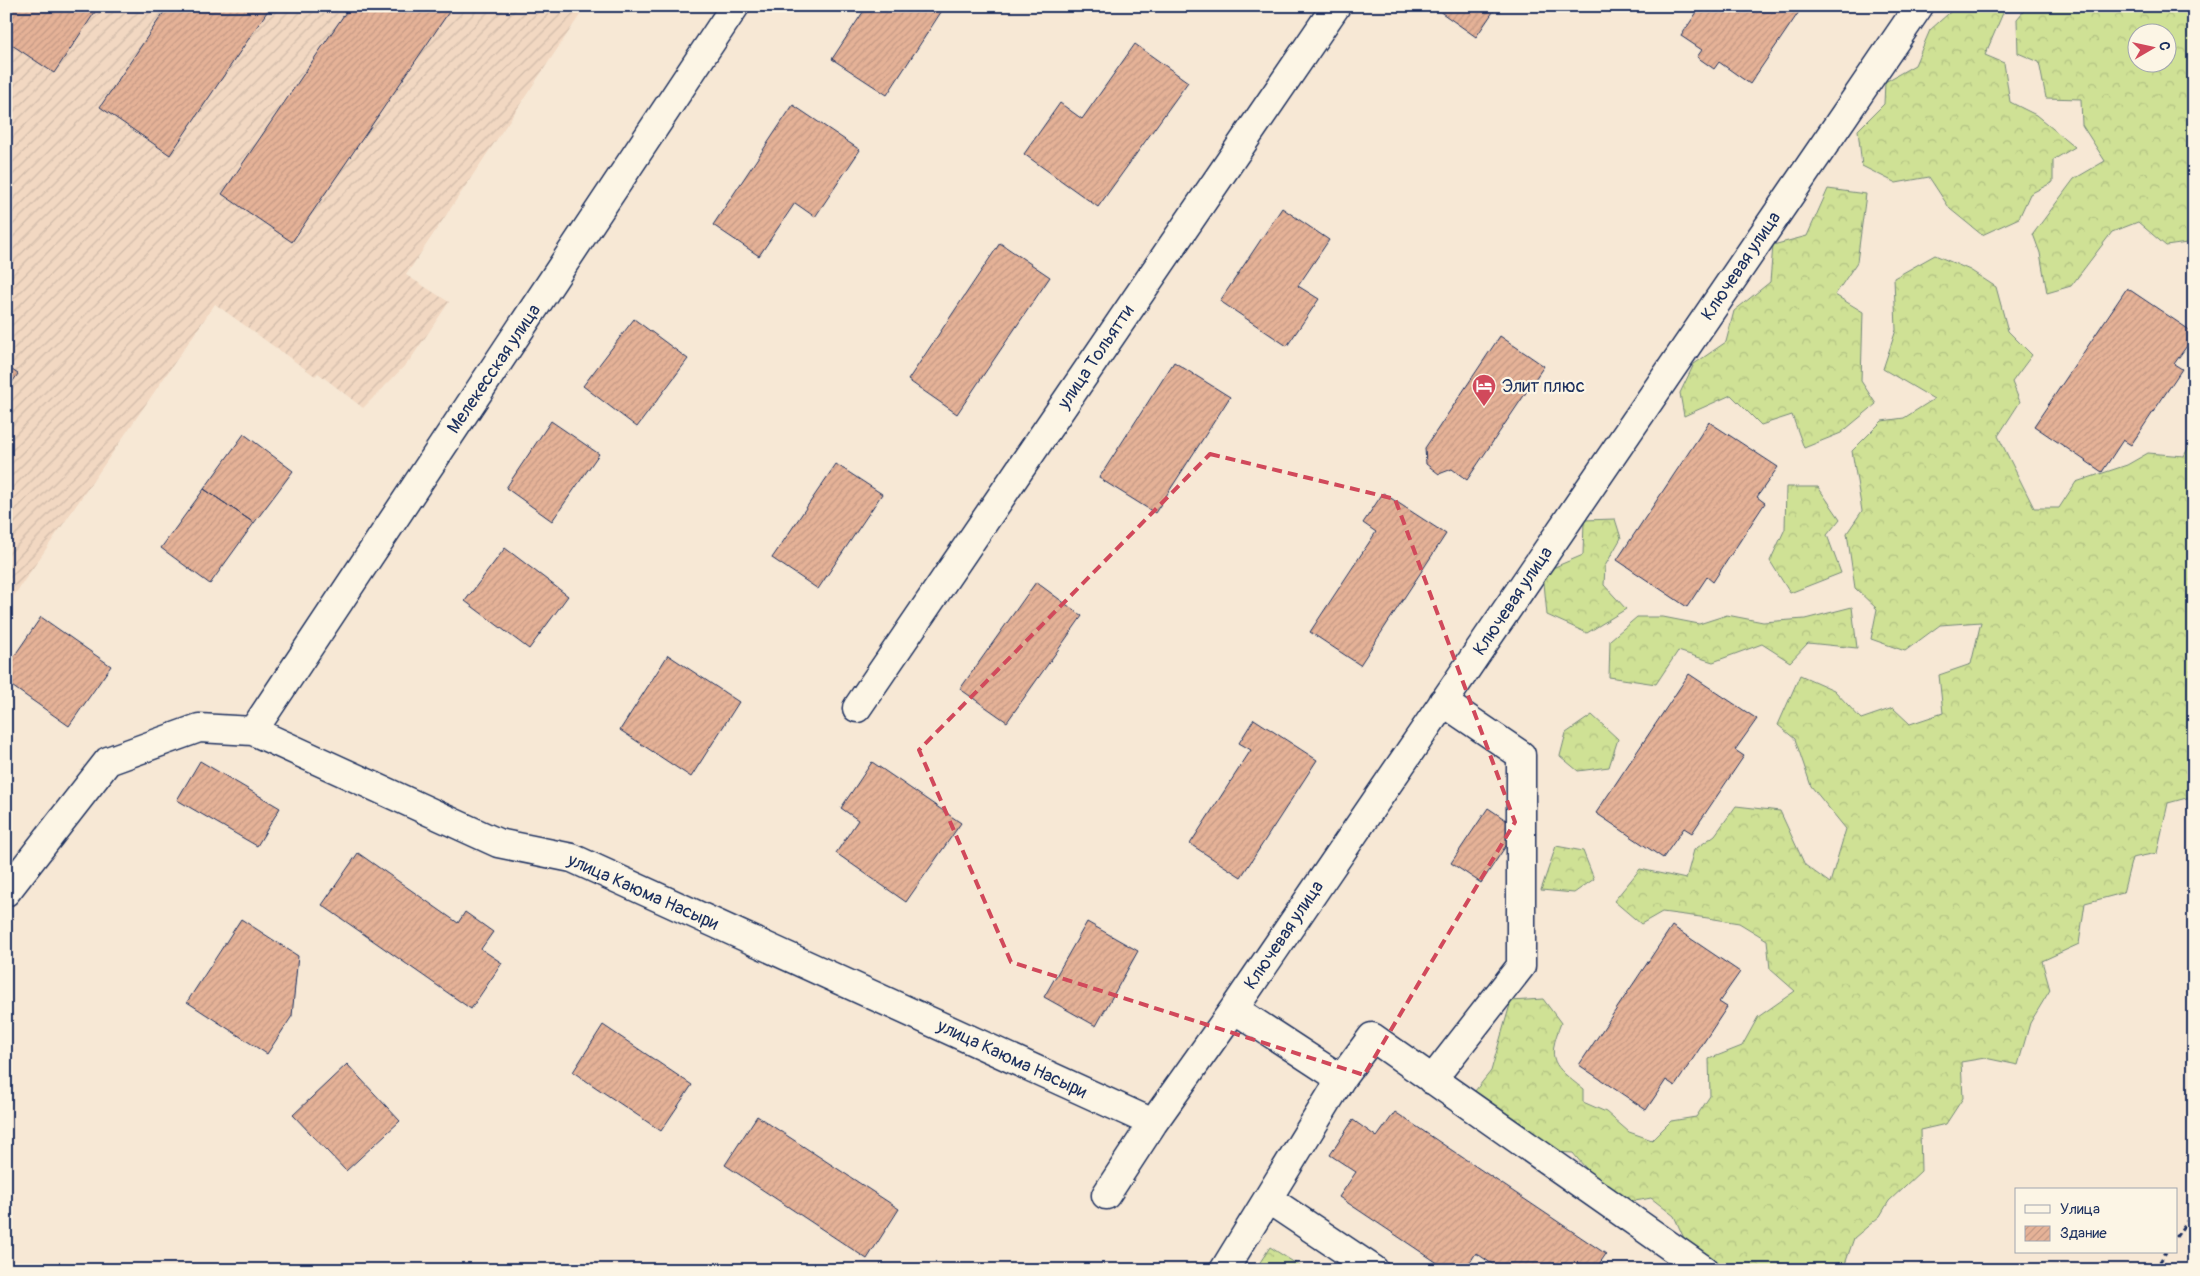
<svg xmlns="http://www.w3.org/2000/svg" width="2200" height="1276" viewBox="0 0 2200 1276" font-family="Pangolin,sans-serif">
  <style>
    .industrial { fill: url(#industrial-furrows) }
    .forest { fill: url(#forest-crowns); stroke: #75887a; fill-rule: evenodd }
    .building { fill: url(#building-hatch); stroke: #1b2f5e }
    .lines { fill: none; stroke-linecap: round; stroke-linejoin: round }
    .minor-casing { stroke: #1b2f5e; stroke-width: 31 }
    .path { stroke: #1b2f5e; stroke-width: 3; stroke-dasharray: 5 4; stroke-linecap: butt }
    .minor { stroke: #fcf5e5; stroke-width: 28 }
    .marked { fill: none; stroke: #d1495b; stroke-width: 4; stroke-dasharray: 10 6; stroke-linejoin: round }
    .labels { text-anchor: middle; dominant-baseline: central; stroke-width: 4.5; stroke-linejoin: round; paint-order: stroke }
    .street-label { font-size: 18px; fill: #1b2f5e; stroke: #fcf5e5 }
    .poi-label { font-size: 18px; fill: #1b2f5e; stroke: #fcf5e5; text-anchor: start }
  </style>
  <defs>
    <pattern id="industrial-furrows" width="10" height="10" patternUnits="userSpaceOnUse" patternTransform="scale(1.25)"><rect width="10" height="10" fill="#f2d8c2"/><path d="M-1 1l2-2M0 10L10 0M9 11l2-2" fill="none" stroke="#cfbaa9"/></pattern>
    <pattern id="forest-crowns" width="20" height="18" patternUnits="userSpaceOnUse" patternTransform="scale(1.25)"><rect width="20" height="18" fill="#cfe195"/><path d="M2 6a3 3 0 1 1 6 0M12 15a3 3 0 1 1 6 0" fill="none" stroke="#b1c183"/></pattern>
    <pattern id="building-hatch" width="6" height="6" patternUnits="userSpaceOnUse" patternTransform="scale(1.25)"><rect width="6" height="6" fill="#e5b297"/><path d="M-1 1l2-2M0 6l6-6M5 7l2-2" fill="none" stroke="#c49985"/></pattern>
  </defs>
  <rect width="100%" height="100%" fill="#f7e8d5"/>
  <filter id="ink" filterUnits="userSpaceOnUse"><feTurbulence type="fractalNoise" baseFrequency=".02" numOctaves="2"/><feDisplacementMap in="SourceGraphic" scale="10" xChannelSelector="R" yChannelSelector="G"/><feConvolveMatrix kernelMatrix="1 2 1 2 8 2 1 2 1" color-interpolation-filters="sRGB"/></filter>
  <g filter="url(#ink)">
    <path class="industrial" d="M6,6H586L406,275L449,302L410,360L389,382L363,408L318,373L315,376L215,304L6,607Z"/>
    <path class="forest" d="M1957,6H2006L1985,55L2004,63L2010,102L2036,115L2075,147L2053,160V182L2030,194L2019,218L1982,235L1950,209L1929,177L1896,183L1862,166L1858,130L1884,104L1885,82L1915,65L1930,30Z
      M2028,6H2194V242L2166,246L2138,222L2112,232L2071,286L2047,293L2040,253L2033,234L2074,179L2105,161L2082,125L2081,99L2046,98L2039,62L2018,53L2017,19ZM2168,32V62H2138V32Z
      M1828,189L1866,194L1857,262L1835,295L1863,312L1861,381L1876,404L1841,433L1804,448L1792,415L1761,425L1731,395L1684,416L1680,393L1694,364L1726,342L1734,311L1770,282L1773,245L1807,236Z
      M1935,255L1970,270L1996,287L2008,331L2032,355L2012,382L2020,402L1998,436L2034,508H2059L2076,482L2127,465L2148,453L2184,456L2194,437V796L2168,803L2157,853L2132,858L2123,893L2085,903L2079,944L2042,961L2050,990L2030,1023L2018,1065L1985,1058L1961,1062L1963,1098L1946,1124L1920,1130L1921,1171L1889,1201L1880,1216L1854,1238L1843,1270H1723L1687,1245L1674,1216L1651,1198C1645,1199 1638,1201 1631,1201C1613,1199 1584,1167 1573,1153L1553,1152L1507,1122L1475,1091L1491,1071L1511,1001L1543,999L1561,1023C1546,1061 1553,1065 1583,1089V1102L1606,1112L1629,1132L1652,1140L1671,1121L1696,1117L1710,1096L1709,1059L1742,1046L1758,1017L1795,991L1770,969L1767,940L1739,923L1708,918L1662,912L1641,924L1614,901L1640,869L1686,879L1694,850L1715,835L1736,806L1780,811L1805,865L1830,883L1846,829L1811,786L1795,739L1778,725L1800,675L1834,690L1861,719L1893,708L1910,724L1943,713L1939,675L1971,664L1981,622L1940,625L1905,651L1871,639L1877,609L1855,588L1847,533L1862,511L1852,451L1882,421L1904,418L1934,399L1883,369L1896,330L1894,278Z
      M1786,487H1818L1840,519L1827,535L1841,573L1790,593L1770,561L1785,529Z
      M1615,519L1621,538L1605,566L1604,585L1626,609L1587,633L1547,615L1543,572L1583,555L1584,520Z
      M1852,607L1857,648L1808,643L1790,662L1762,644L1713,662L1678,651L1656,684L1609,677L1610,640L1637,617H1663L1699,624L1727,615L1763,622L1805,619Z
      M1592,715L1618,739L1609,767L1578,771L1560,756L1566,733Z
      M1556,846L1583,851L1594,879L1574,893L1541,890Z
      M1270,1247L1306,1270H1255Z"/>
    <path class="building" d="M6,6H99L54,73L6,41Z
      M168,6H271L170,155L100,107Z
      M350,6H453L292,242L222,194Z
      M867,6H945L887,95L832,59Z
      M1432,6H1497L1476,37Z
      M1701,6H1803L1750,84L1719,62L1714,69L1697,57L1702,50L1681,36Z
      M1135,44L1188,82L1098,207L1024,154L1060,103L1082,119Z
      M793,105L860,150L815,217L795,203L759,256L713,225Z
      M1282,208L1329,240L1298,286L1319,299L1287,346L1220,301Z
      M1000,243L1050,277L957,414L908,380Z
      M2127,288L2194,333V336L2174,364L2182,369L2131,445L2123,440L2102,472L2034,426Z
      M634,319L688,359L637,427L583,386Z
      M1500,336L1544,366L1467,480L1452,469L1439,474L1426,464L1425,448Z
      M1174,362L1230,397L1155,513L1099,478Z
      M6,366L18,374L6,391Z
      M551,421L599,454L552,521L506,488Z
      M1709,422L1778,467L1757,497L1765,503L1713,582L1707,577L1687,607L1617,560Z
      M244,434L293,471L254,523L204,489Z
      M836,464L882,494L818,589L772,558Z
      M204,489L254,523L210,584L161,548Z
      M1383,493L1446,534L1360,665L1310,632L1376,532L1363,523Z
      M505,548L568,596L529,649L465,601Z
      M1036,582L1082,616L1007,722L960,689Z
      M41,617L111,666L69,726L6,682V668Z
      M668,655L739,702L691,777L620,730Z
      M1689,674L1757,719L1735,750L1744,756L1692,833L1684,828L1663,858L1596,813Z
      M1254,719L1317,760L1241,877L1190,844L1251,750L1239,743Z
      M200,761L280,808L257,846L177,800Z
      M872,762L961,823L906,902L836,853L858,820L841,808Z
      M1488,808L1518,828L1481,883L1451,863Z
      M358,853L458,923L465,912L493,932L481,949L502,963L471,1009L322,905Z
      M241,919L298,956L292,1016L267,1054L187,1002Z
      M1087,922L1138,951L1096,1026L1044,997Z
      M1672,926L1740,972L1719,1002L1727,1007L1675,1086L1666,1080L1646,1110L1579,1065Z
      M603,1025L692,1085L661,1131L573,1072Z
      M347,1064L400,1121L346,1171L293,1115Z
      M1395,1112L1606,1254L1595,1270H1501L1476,1253L1465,1270H1448L1339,1197L1356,1172L1330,1155L1353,1120L1377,1137Z
      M757,1116L899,1209L867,1259L725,1165Z"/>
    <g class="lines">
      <defs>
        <path id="minor" d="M857,708L1336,6
          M253,731L735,6
          M6,892L108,761L199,728L253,731L498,843L572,858L1153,1123
          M1341,1079L1372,1037L1704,1270
          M1432,1080L1521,966V755L1443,702
          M1106,1195L1153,1123L1234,1009L1919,6
          M1268,1199L1374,1270
          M1224,1270L1341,1079L1234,1009"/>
      </defs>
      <use href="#minor" class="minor-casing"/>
      <path class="path" d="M2176,1237L2194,1211
        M2155,1270L2166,1252"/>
      <use href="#minor" class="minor"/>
    </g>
  </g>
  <path class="marked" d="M1210,454L1395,499L1515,822L1364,1075L1011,962L919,750Z"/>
  <defs>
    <symbol id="hotel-pin" viewBox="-11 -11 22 30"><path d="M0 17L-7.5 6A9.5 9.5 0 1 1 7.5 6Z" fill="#d1495b" stroke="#fcf5e5"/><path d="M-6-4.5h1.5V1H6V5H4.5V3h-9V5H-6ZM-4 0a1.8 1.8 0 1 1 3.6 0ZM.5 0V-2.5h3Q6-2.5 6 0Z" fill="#fff"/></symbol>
  </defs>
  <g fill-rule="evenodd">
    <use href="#hotel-pin" x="1470" y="372" width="28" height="38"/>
  </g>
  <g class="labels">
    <g class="street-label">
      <text transform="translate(1741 266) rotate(-56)">Ключевая улица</text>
      <text transform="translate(1096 357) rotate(-56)">улица Тольятти</text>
      <text transform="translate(494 369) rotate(-56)">Мелекесская улица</text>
      <text transform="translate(1513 601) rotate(-56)">Ключевая улица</text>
      <text transform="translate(643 892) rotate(24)">улица Каюма Насыри</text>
      <text transform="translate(1284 935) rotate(-56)">Ключевая улица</text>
      <text transform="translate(1012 1059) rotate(25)">улица Каюма Насыри</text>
    </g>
    <g class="poi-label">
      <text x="1502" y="386">Элит плюс</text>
    </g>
  </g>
  <rect width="2200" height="1276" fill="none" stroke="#fcf5e5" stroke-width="25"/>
  <rect x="12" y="12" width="2175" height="1251" fill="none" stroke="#1b2f5e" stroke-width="2" filter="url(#ink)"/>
  <rect x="2015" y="1188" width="162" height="65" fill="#fcf5e5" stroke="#a2a6af"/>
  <rect x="2025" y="1205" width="25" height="8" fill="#fcf5e5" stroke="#a2a6af"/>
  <text x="2060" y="1214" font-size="15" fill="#1b2f5e">Улица</text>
  <rect x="2025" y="1226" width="25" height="15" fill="url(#building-hatch)" stroke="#a2a6af"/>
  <text x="2060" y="1238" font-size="15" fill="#1b2f5e">Здание</text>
  <g transform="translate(2152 48) rotate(81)"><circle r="24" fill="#fcf5e5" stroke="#a2a6af"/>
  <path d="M0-4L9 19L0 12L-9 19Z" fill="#d1495b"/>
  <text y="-8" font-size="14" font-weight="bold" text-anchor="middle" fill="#1b2f5e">С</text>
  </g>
</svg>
